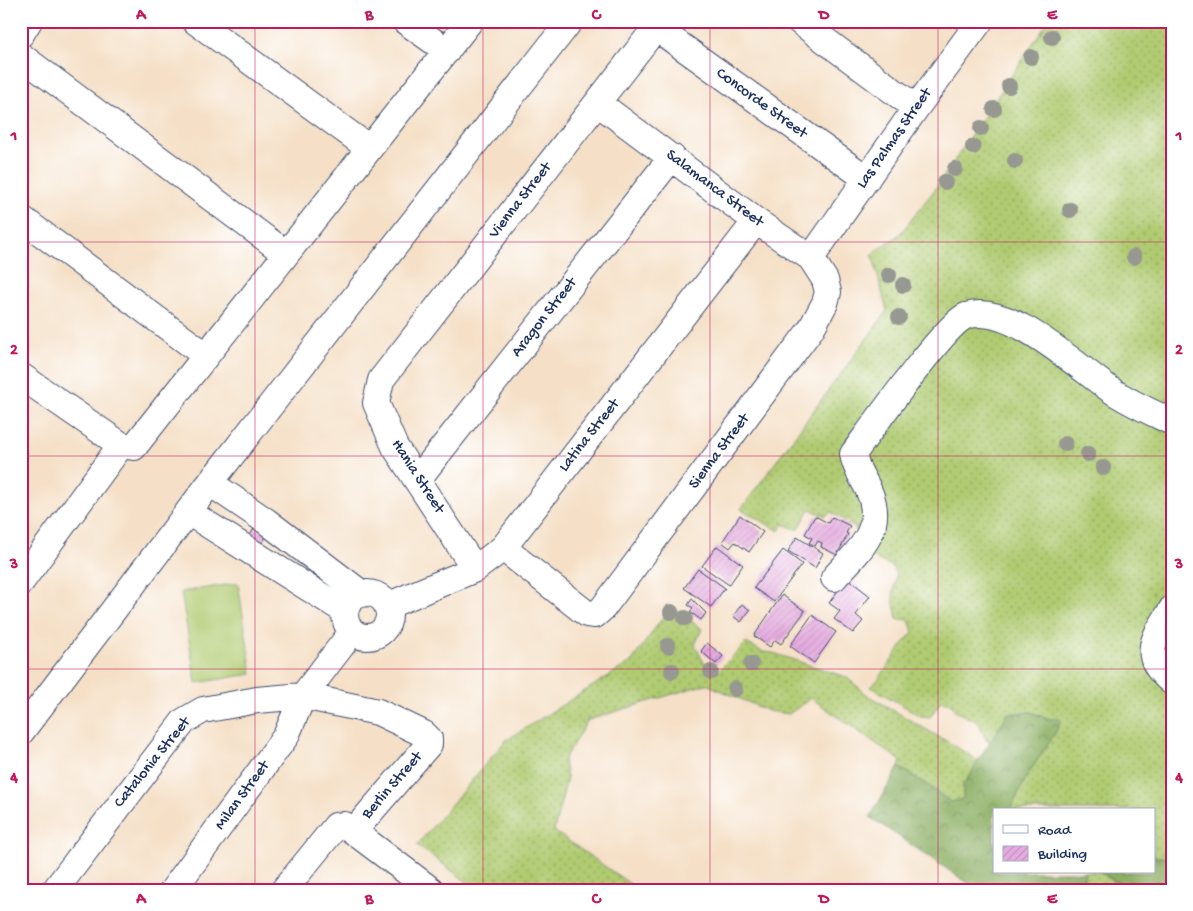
<svg xmlns="http://www.w3.org/2000/svg" width="1193" height="911" viewBox="0 0 1193 911" font-family="'Gochi Hand',sans-serif">
  <style>
    .grass { fill: url(#grass-dots); stroke: #667d68 }
    .forest { fill: url(#forest-crowns); stroke: #546f60 }
    .pitch { fill: #b0cb71; stroke: #667d68 }
    .building { fill: url(#building-hatch) }
    .lines { fill: none; stroke-linecap: round; stroke-linejoin: round }
    .minor-casing { stroke: #3c4a6e; stroke-width: 28 }
    .minor { stroke: #fff; stroke-width: 26 }
    .tree { fill: #969891 }
    .grid { fill: none; stroke: #c2185b; stroke-width: 1; stroke-opacity: 0.55 }
    .labels { text-anchor: middle; dominant-baseline: central; stroke-width: 4; stroke-linejoin: round; paint-order: stroke }
    .street-label { font-size: 16px; fill: #1b2f5e; stroke: #fff }
    .neatline { fill: none; stroke: #c2185b; stroke-width: 2 }
    .grid-label { font-size: 16px; text-anchor: middle; font-weight: bold; fill: #c2185b }
  </style>
  <defs>
    <pattern id="grass-dots" width="8" height="8" patternUnits="userSpaceOnUse" patternTransform="scale(1.25)"><rect width="8" height="8" fill="#b0cb71"/><path d="M2 2h.1M6 6h.1" fill="none" stroke="#8ea560" stroke-width="1.8" stroke-linecap="round"/></pattern>
    <pattern id="forest-crowns" width="20" height="18" patternUnits="userSpaceOnUse" patternTransform="scale(1.25)"><rect width="20" height="18" fill="#8caf63"/><path d="M2 6a3 3 0 1 1 6 0M12 15a3 3 0 1 1 6 0" fill="none" stroke="#728f55"/></pattern>
    <pattern id="building-hatch" width="6" height="6" patternUnits="userSpaceOnUse" patternTransform="scale(1.25)"><rect width="6" height="6" fill="#e5abdf"/><path d="M-1 1l2-2M0 6l6-6M5 7l2-2" fill="none" stroke="#c493c2"/></pattern>
  </defs>
  <rect width="100%" height="100%" fill="#fff"/>
  <filter id="ink" filterUnits="userSpaceOnUse"><feTurbulence type="fractalNoise" baseFrequency=".02" numOctaves="2"/><feDisplacementMap in="SourceGraphic" scale="10" xChannelSelector="R" yChannelSelector="G"/><feConvolveMatrix kernelMatrix="1 2 1 2 8 2 1 2 1" color-interpolation-filters="sRGB"/></filter>
  <filter id="wash" filterUnits="userSpaceOnUse"><feTurbulence type="fractalNoise" baseFrequency=".0096" numOctaves="4" result="noise"/><feDisplacementMap in="SourceGraphic" scale="20" xChannelSelector="R" yChannelSelector="G"/><feGaussianBlur stdDeviation="1.12" result="paint"/><feColorMatrix in="noise" values="0 0 0 0 0 0 0 0 0 0 0 0 0 0 0 0 0 1.4 0 .05"/><feComposite in="paint" operator="in"/></filter>
  <g filter="url(#wash)">
    <rect width="100%" height="100%" fill="#f5e0c7"/>
    <path class="grass" d="M1048,21H1172V859L1154,856V810H1010L1028,774L1056,732L1048,719L1031,712L1007,714L992,742L986,740L979,723L955,711L951,703L941,701L930,717L921,716L871,687C888,670 897,649 913,632L909,620L897,619L893,598L896,575L892,566L871,557L864,559L855,527L831,512L825,516L810,509L798,530L783,524L779,531L741,509L887,311L872,254L900,234L936,188Z
      M671,606L702,629L695,645L703,661L718,671L746,643L763,652L773,653L846,677L869,696L970,755L978,761L973,774L963,784L964,799L950,802L932,788L899,767L901,761L811,698L789,714L768,711L706,684L588,720L564,759L567,778L554,831L639,890H478L417,845L505,741L631,662Z
      M1085,872H1100L1128,890H1082Z"/>
    <path class="forest" d="M1031,712L1048,719H1061L1056,732L1028,774L1010,810H994V872H1085L1082,890H978L870,817L899,767L932,788L950,802L963,799V784C971,776 973,770 978,761C987,745 999,731 1007,714Z
      M1154,856L1172,859V890H1128L1101,872H1154Z"/>
    <path class="pitch" d="M238,583L252,674L196,683L181,592Z"/>
    <g id="blocks">
      <path class="building" d="M740,515L763,532L749,552L735,542L730,548L722,542Z
        M815,516L828,523L832,517L850,526L846,533L848,534L837,555L821,547L822,543L818,541L815,546L809,543L812,538L805,534Z
        M255,527L267,535L261,545L249,537Z
        M797,537L823,553L815,568L788,551Z
        M717,546L743,565L729,585L702,566Z
        M783,550L802,564L774,602L754,588Z
        M698,569L725,588L711,607L684,588Z
        M847,578L870,596L856,615L863,621L853,633L834,619L840,611L829,603Z
        M782,595L805,611L781,644L775,640L770,647L754,636Z
        M692,599L706,613L701,620L690,612L693,608L688,605Z
        M742,604L750,610L741,622L733,616Z
        M812,615L836,632L814,663L790,646Z
        M707,643L723,656L716,664L701,651Z"/>
    </g>
  </g>
  <g filter="url(#ink)">
    <use href="#blocks" fill-opacity="0" stroke="#3c4a6e" stroke-width="1"/>
    <g class="lines">
      <defs>
        <path id="minor" d="M195,21L369,148
          M405,21L447,51
          M799,21L916,108
          M656,28L867,179
          M21,34L29,21
          M21,56L285,253
          M21,218L205,355
          M811,258L916,108L980,21
          M21,376L121,445L134,447L470,21
          M418,479L672,157
          M210,483L266,521L362,594
          M188,512L345,611
          M503,548L587,614L595,615L603,608L811,329L825,303L828,292L825,280L811,258L756,221L598,103
          M475,569L395,447L376,403L381,380L661,21
          M834,578C858,551 887,529 868,489C862,476 855,468 853,454C870,431 946,323 966,316C1010,302 1077,367 1111,390C1130,403 1151,412 1172,422
          M21,582L121,445
          M345 615a22 22 0 1 1 44 0a22 22 0 1 1-44 0Z
          M387,606L475,569L503,548L756,221
          M1172,609C1154,638 1139,656 1172,682
          M21,732L210,483L570,21
          M55,890L184,721L203,710L257,700L303,696L378,712L424,734L429,739V744L354,831
          M173,890L286,736L303,696L352,632
          M284,890L336,826L345,825L431,890"/>
      </defs>
      <use href="#minor" class="minor-casing"/>
      <use href="#minor" class="minor"/>
    </g>
    <g class="tree">
      <circle cx="1052" cy="37" r="8"/>
      <circle cx="1031" cy="57" r="8"/>
      <circle cx="1009" cy="86" r="8"/>
      <circle cx="994" cy="109" r="8"/>
      <circle cx="981" cy="128" r="8"/>
      <circle cx="973" cy="147" r="8"/>
      <circle cx="1015" cy="161" r="8"/>
      <circle cx="955" cy="169" r="8"/>
      <circle cx="945" cy="182" r="8"/>
      <circle cx="1070" cy="210" r="8"/>
      <circle cx="1134" cy="257" r="8"/>
      <circle cx="889" cy="275" r="8"/>
      <circle cx="903" cy="285" r="8"/>
      <circle cx="899" cy="317" r="8"/>
      <circle cx="1065" cy="444" r="8"/>
      <circle cx="1088" cy="454" r="8"/>
      <circle cx="1103" cy="468" r="8"/>
      <circle cx="671" cy="612" r="8"/>
      <circle cx="685" cy="618" r="8"/>
      <circle cx="668" cy="646" r="8"/>
      <circle cx="751" cy="664" r="8"/>
      <circle cx="672" cy="671" r="8"/>
      <circle cx="711" cy="672" r="8"/>
      <circle cx="735" cy="689" r="8"/>
    </g>
  </g>
  <path class="grid" d="M255,21V890M483,21V890M710,21V890M938,21V890M21,242H1172M21,456H1172M21,669H1172"/>
  <g class="labels">
    <g class="street-label">
      <text transform="translate(761 104) rotate(36)">Concorde Street</text>
      <text transform="translate(895 139) rotate(-55)">Las Palmas Street</text>
      <text transform="translate(714 189) rotate(37)">Salamanca Street</text>
      <text transform="translate(521 201) rotate(-52)">Vienna Street</text>
      <text transform="translate(545 318) rotate(-52)">Aragon Street</text>
      <text transform="translate(590 436) rotate(-52)">Latina Street</text>
      <text transform="translate(720 452) rotate(-53)">Sienna Street</text>
      <text transform="translate(417 477) rotate(57)">Hania Street</text>
      <text transform="translate(153 763) rotate(-51)">Catalonia Street</text>
      <text transform="translate(393 786) rotate(-49)">Berlin Street</text>
      <text transform="translate(243 796) rotate(-54)">Milan Street</text>
    </g>
  </g>
  <rect width="1193" height="911" fill="none" stroke="#fff" stroke-width="55"/>
  <rect x="993" y="808" width="162" height="65" fill="#ffffff" stroke="#a4acbf"/>
  <rect x="1003" y="825" width="25" height="8" fill="#ffffff" stroke="#a4acbf"/>
  <text x="1038" y="834" font-size="15" fill="#1b2f5e">Road</text>
  <rect x="1003" y="846" width="25" height="15" fill="url(#building-hatch)" stroke="#a4acbf"/>
  <text x="1038" y="858" font-size="15" fill="#1b2f5e">Building</text>
  <rect x="28" y="28" width="1138" height="856" class="neatline"/>
  <g class="grid-label">
    <text x="141" y="19">A</text>
    <text x="369" y="19">B</text>
    <text x="596" y="19">C</text>
    <text x="824" y="19">D</text>
    <text x="1052" y="19">E</text>
    <text x="14" y="140">1</text>
    <text x="1179" y="140">1</text>
    <text x="14" y="354">2</text>
    <text x="1179" y="354">2</text>
    <text x="14" y="568">3</text>
    <text x="1179" y="568">3</text>
    <text x="14" y="782">4</text>
    <text x="1179" y="782">4</text>
    <text x="141" y="903">A</text>
    <text x="369" y="903">B</text>
    <text x="596" y="903">C</text>
    <text x="824" y="903">D</text>
    <text x="1052" y="903">E</text>
  </g>
</svg>
